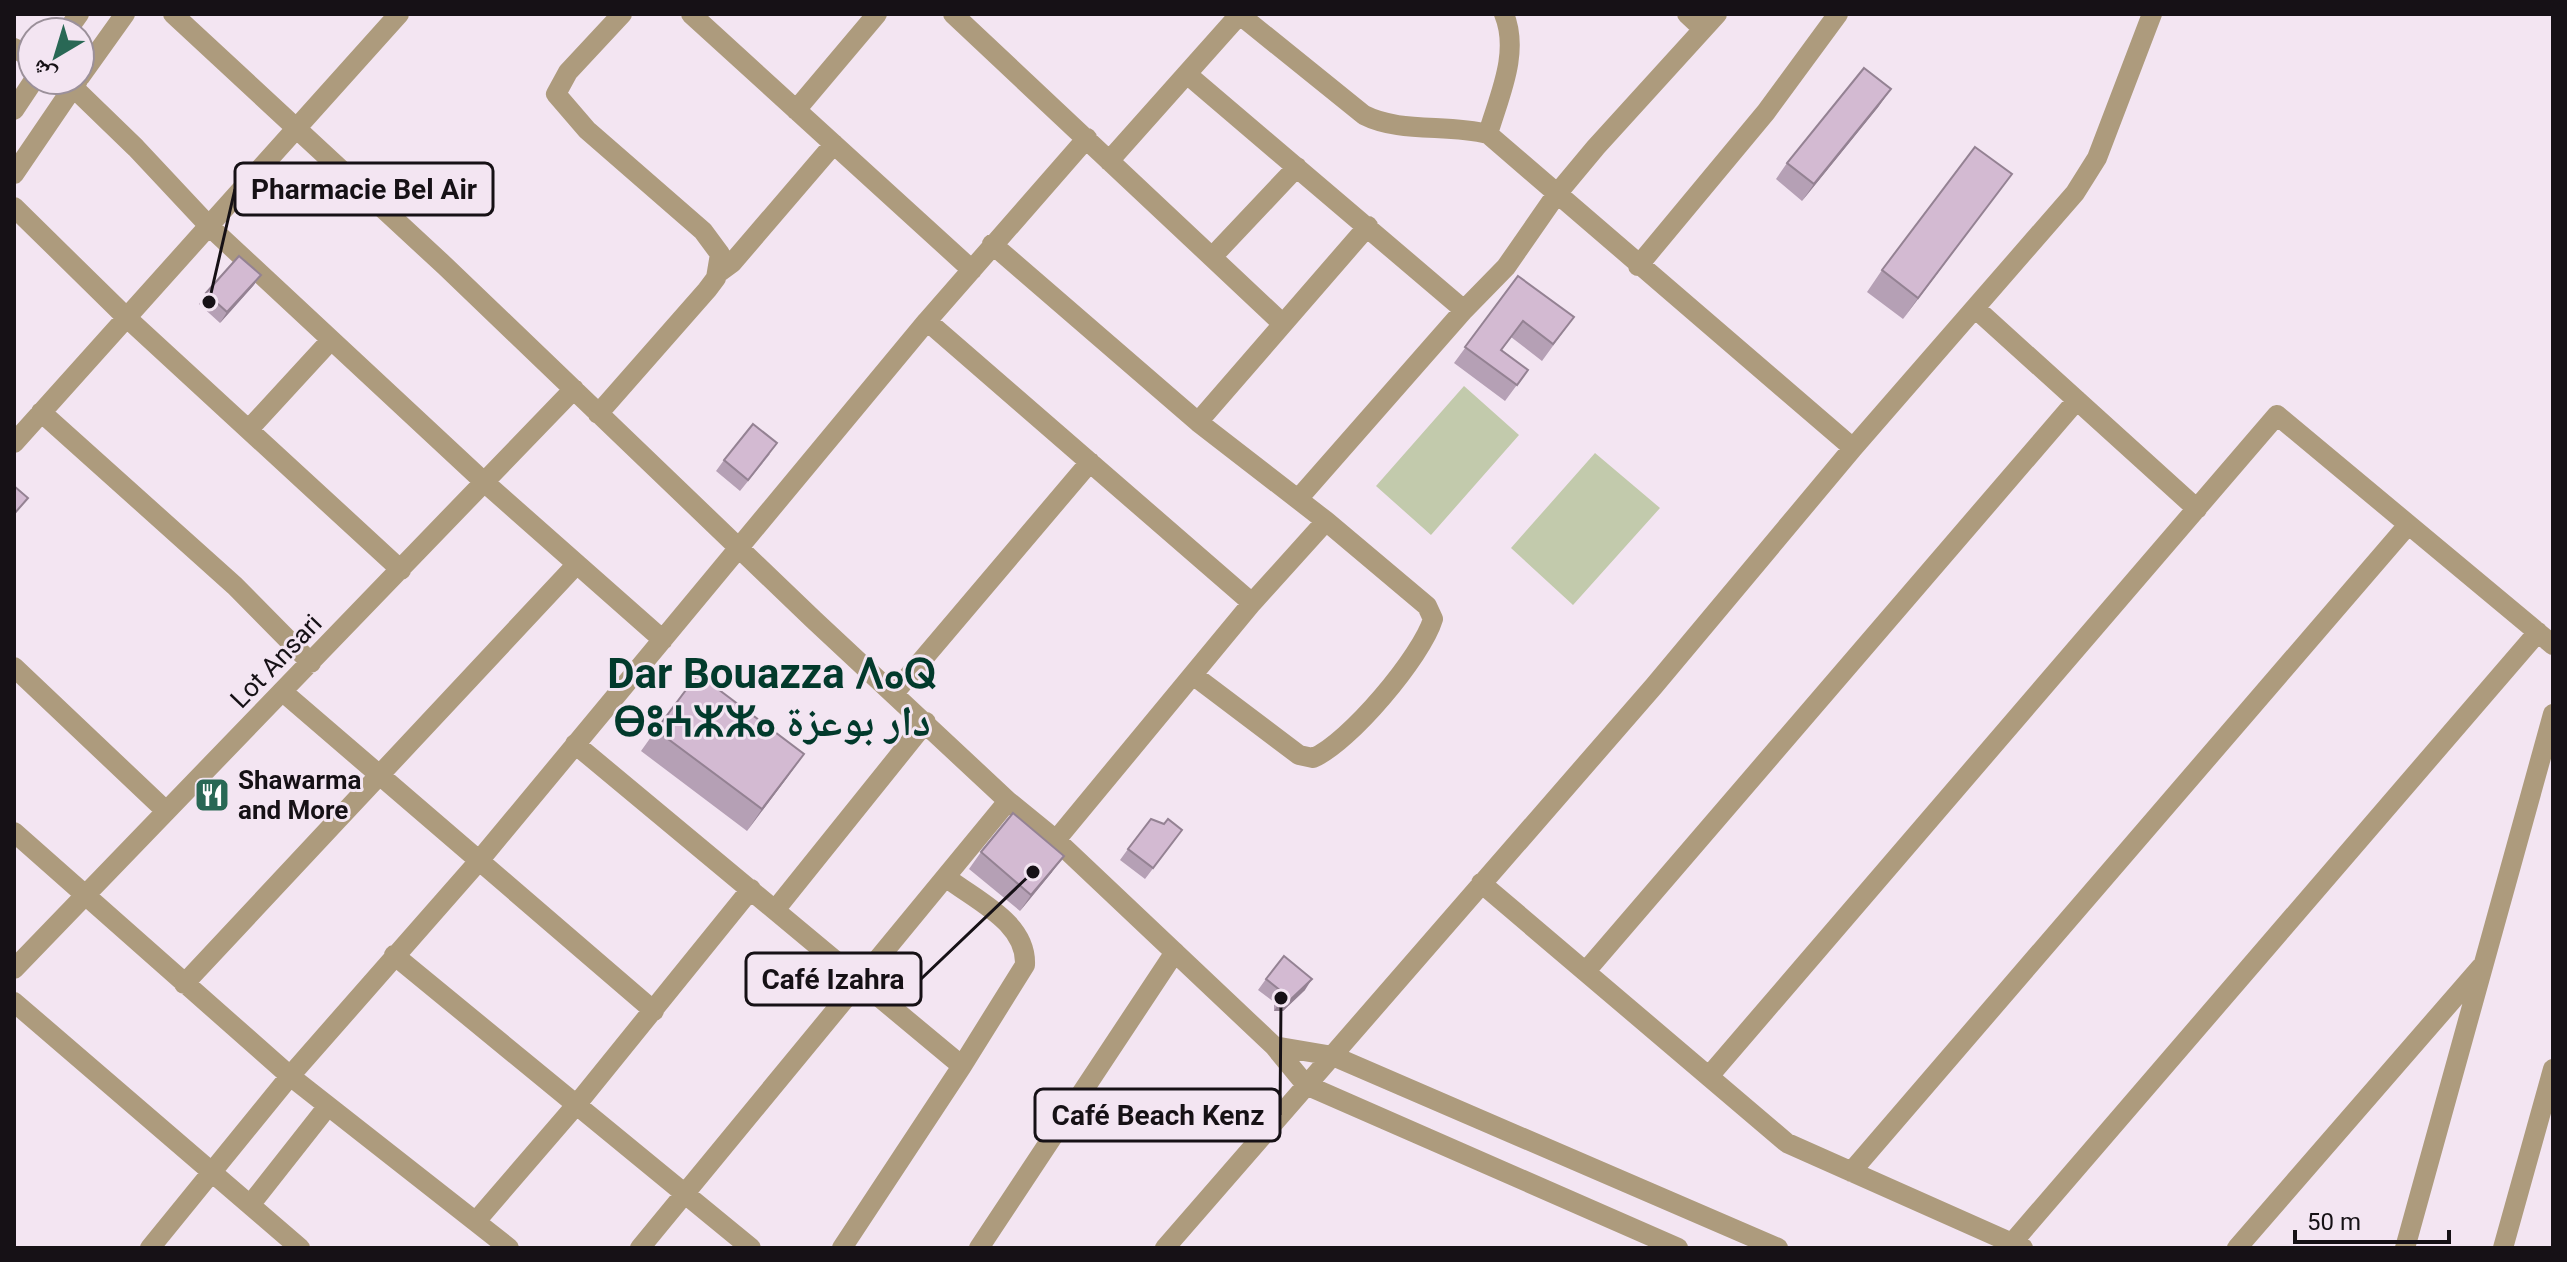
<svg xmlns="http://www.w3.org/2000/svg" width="2567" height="1262" viewBox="0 0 2567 1262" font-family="Roboto,'Noto Naskh Arabic','Noto Sans Tifinagh',sans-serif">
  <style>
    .green { fill: #c2caac }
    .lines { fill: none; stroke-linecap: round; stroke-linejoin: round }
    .minor { stroke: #ad9b7d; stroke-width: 20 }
    .wall { fill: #b5a0b5 }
    .shaded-wall { fill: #948293 }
    .building { fill: #d3bad2; stroke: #948293; stroke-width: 2 }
    .labels { text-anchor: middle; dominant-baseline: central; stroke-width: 6; stroke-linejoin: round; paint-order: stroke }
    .street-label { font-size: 26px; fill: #161116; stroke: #f3e5f2 }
    .poi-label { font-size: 26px; font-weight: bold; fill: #161116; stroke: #f3e5f2; text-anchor: start }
    .town-label { font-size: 42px; font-weight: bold; fill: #023a2c; stroke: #f3e5f2 }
    .leader { fill: none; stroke: #161116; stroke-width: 3 }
    .callout-dot { fill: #161116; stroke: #f3e5f2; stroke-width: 3 }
    .callout { fill: #f3e5f2; stroke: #161116; stroke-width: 3 }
    .callout-label { font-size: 28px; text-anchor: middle; font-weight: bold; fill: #161116 }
  </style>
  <rect width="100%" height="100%" fill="#f3e5f2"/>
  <path class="green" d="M1464,386L1519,435L1431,535L1376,486Z
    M1595,453L1660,508L1573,605L1511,548Z"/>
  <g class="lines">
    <path class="minor" d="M173,14L445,266L814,620L1008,801L1056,840L1274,1046L1306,1085L1678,1248
      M691,14L972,270
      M953,14L1283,324
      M1687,14L1703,29
      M1240,15L1364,115C1399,133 1447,124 1488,134L1853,448
      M66,32L79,14
      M14,48L32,58
      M1188,75L1464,310
      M80,77L125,14
      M73,87L136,148L210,227L483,481L663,640
      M14,110L34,80
      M796,110L877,14
      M1488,134C1499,96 1520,53 1504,14
      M1109,161L1240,14
      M14,174L78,80
      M14,207L126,317L401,570
      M992,244L1198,422L1326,521L1427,606L1433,619C1422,656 1349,743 1313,758L1299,755L1193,675
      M1212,257L1297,167
      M1638,266L1766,112L1838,14
      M717,274L732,263L834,144
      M1975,308L2197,509
      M927,321L1252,603
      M41,412L235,586L311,663
      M598,414L707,290L716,278L720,254L703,231L587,130L556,94L568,72L622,14
      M1198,422L1368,226
      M250,428L331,340
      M14,443L399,14
      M1298,499L1464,310L1506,267L1556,195L1596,147L1717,14
      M14,667L166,811
      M283,692L654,1011
      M895,692L1090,462
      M575,744L962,1066L842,1248
      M14,832L290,1076L509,1248
      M1056,840L1252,603L1326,521
      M947,878C977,901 1027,923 1025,965L962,1066
      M1481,883L1787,1143L2023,1248
      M775,910L926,722
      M394,955L751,1248
      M14,969L574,389
      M1586,971L2077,400
      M184,984L576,565
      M14,1002L300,1248
      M1274,1046L1333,1056L1778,1248
      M1710,1075L2277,415L2553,645
      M1851,1172L2408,525
      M250,1205L328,1106
      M477,1220L577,1104L751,889
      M2012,1243L2538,632
      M150,1248L290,1076L478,862L927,321L1087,138
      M640,1248L1008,801
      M979,1248L1175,952
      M1165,1248L1654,686L1853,448L2075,193L2097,158L2152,14
      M2237,1248L2481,967
      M2405,1248L2553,714
      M2503,1248L2553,1069"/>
  </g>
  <path class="wall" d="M1879,106L1802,201L1776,179L1787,163Z
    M1996,195L1903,319L1867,292L1882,270Z
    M261,275L253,286L220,323L199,304L206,293Z
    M1518,276L1574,317L1542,361L1511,337L1502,350L1528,370L1505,401L1454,363Z
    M770,454L740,491L716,471L724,460Z
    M656,730L789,775L747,831L641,751Z
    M1174,841L1145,879L1120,860L1128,849Z
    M981,852L1052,872L1020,911L969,869Z
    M1266,979L1305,990L1283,1011H1274V1002L1258,990Z"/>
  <path class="shaded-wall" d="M1891,89L1879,106L1802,201L1814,184Z
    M2012,174L1996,195L1903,319L1918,298Z
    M261,275L253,286L220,323L227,312Z
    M804,754L789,775L747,831L762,809Z
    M1064,856L1052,872L1020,911L1031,895Z
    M1312,979L1305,990L1283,1011H1274L1281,1000Z"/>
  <path class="building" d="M1864,68L1891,89L1814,184L1787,163Z
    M1975,147L2012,174L1918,298L1882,270Z
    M239,256L261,275L227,312L206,293Z
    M1518,276L1574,317L1553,344L1523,321L1501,350L1528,370L1517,385L1465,347Z
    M753,424L777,443L748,480L724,460Z
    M14,486L28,498L14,514Z
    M698,674L804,754L762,809L656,730Z
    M1013,813L1064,856L1031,895L981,852Z
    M1151,819L1164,824L1168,819L1182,830L1153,868L1128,849Z
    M1284,956L1312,979L1290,1000H1281V991L1266,979Z"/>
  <defs>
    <symbol id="restaurant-square" viewBox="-11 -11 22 22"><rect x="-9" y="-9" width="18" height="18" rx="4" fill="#296855" stroke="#f3e5f2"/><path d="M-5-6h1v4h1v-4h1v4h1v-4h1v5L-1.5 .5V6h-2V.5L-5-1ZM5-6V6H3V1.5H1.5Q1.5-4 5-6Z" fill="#fff"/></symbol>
  </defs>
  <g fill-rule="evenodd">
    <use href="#restaurant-square" x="192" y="775" width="40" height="40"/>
  </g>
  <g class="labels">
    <g class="street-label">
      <text transform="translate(276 661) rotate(-46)">Lot Ansari</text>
    </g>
    <g class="poi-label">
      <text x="238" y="780">Shawarma<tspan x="238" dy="30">and More</tspan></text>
    </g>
    <g class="town-label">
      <text x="772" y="673">Dar Bouazza ⴷⴰⵕ<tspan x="772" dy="48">ⴱⵓⵄⵣⵣⴰ دار بوعزة</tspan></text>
    </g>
  </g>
  <path class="leader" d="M209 302L235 189M1033 872L921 979M1281 998L1280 1115"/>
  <g class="callout-dot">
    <circle cx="209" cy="302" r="8"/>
    <circle cx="1033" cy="872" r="8"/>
    <circle cx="1281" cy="998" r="8"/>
  </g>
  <g class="callout">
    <rect x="235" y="163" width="258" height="52" rx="8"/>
    <rect x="746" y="953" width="175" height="52" rx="8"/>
    <rect x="1035" y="1089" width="245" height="52" rx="8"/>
  </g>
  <g class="callout-label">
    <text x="364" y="199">Pharmacie Bel Air</text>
    <text x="833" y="989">Café Izahra</text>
    <text x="1158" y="1125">Café Beach Kenz</text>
  </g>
  <rect width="2567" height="1262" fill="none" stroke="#161116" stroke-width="32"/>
  <g transform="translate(56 56) rotate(218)"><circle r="38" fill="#f3e5f2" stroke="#9b909a" stroke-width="2"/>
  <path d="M0-6L14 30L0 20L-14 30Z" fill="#296855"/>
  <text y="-12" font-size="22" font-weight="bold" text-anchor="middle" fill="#161116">ش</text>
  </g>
  <path d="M2295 1230v12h154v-12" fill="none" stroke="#161116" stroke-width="4"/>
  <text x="2307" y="1230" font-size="24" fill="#161116" stroke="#f3e5f2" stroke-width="6" paint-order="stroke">50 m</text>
</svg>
